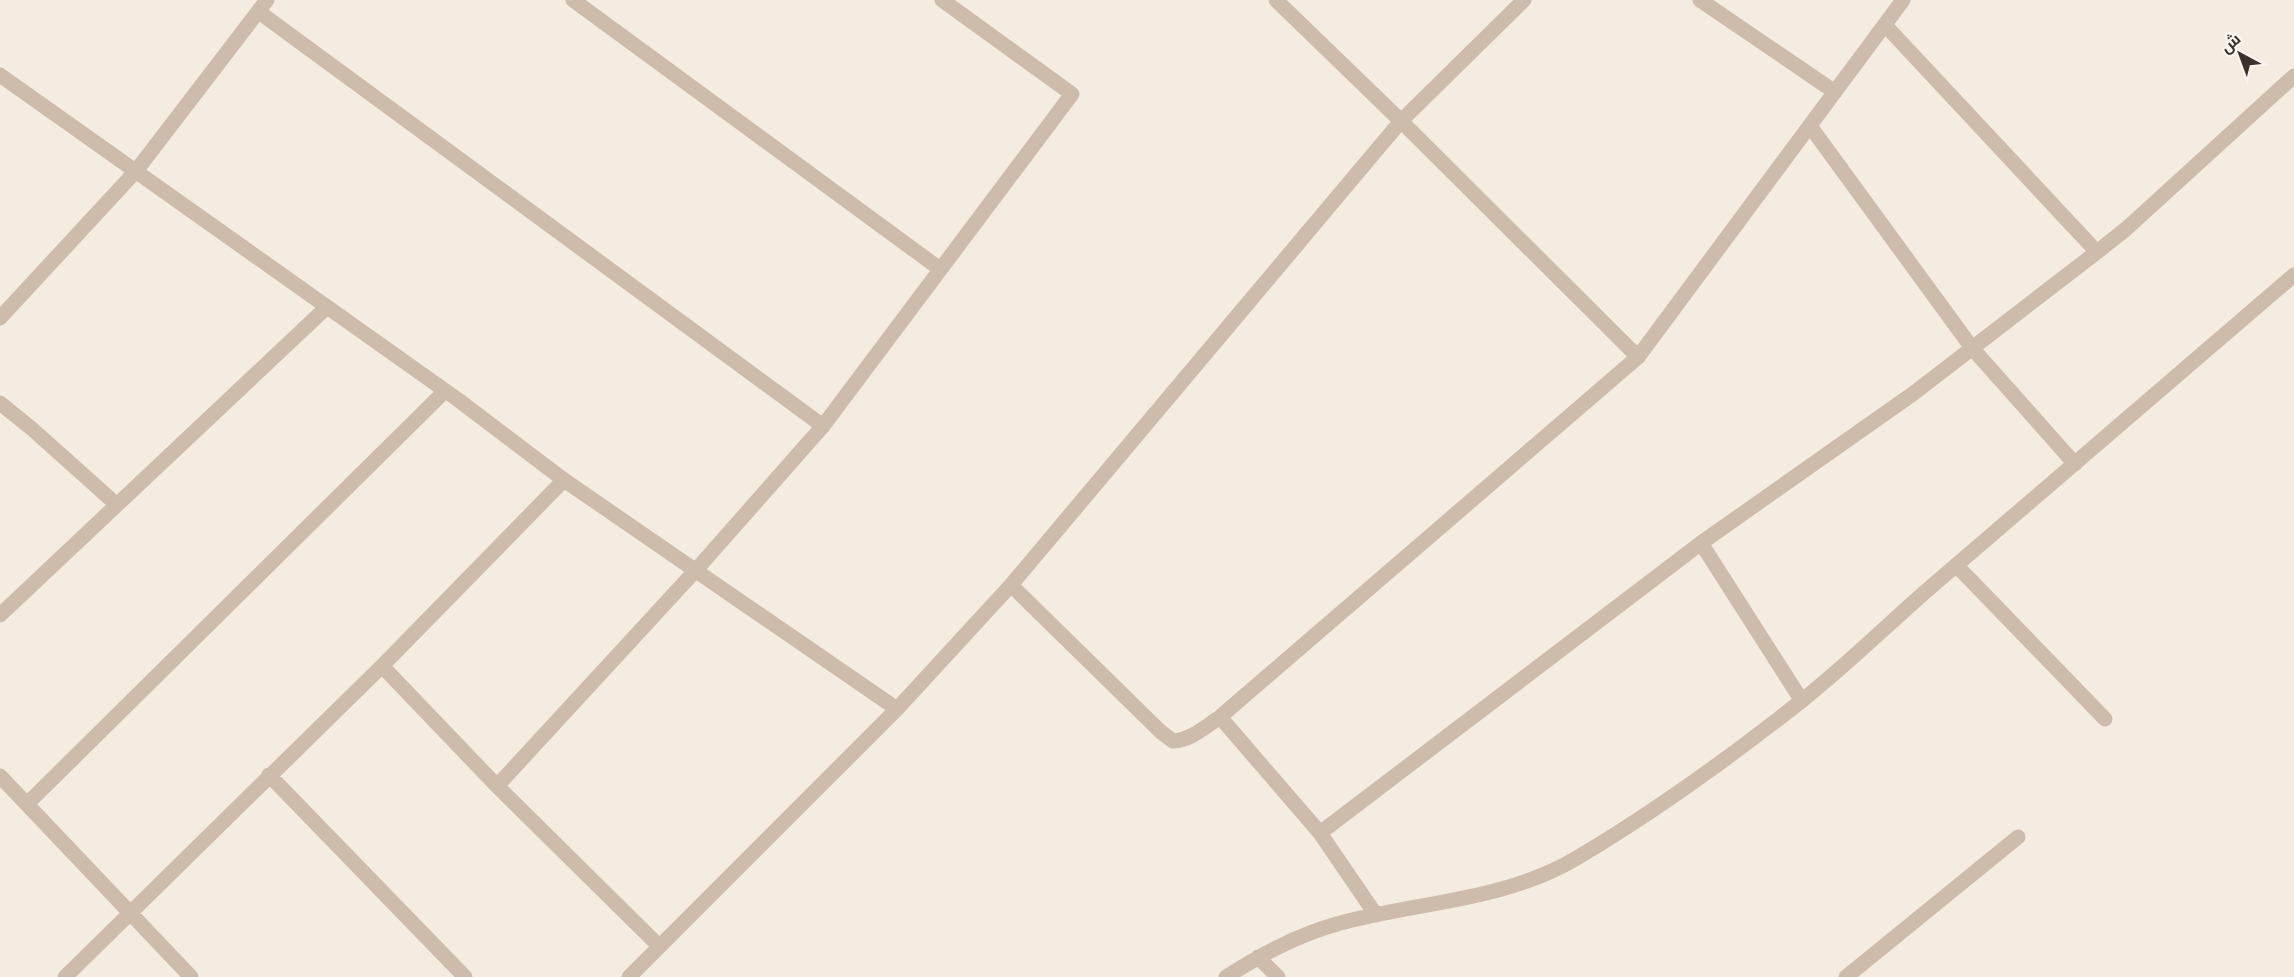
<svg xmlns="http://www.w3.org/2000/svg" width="2294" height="977" viewBox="0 0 2294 977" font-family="'Noto Sans',Cairo,sans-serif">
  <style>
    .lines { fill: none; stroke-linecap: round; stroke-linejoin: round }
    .street { stroke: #cdbbac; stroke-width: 15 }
  </style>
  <rect width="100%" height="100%" fill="#f4ebe1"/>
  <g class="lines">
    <path class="street" d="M573,0L940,269
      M1276,0L1401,121L1638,357
      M1700,0L1835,92
      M259,12L823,426
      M1885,25L2097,252
      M0,75L457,399L564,480L897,709
      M1810,126L1972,348L2075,464
      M0,318L136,171L267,0
      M0,403L31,428L116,504
      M1701,543L1802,701
      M1956,565L2105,719
      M1011,585L1161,732L1173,741C1191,740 1205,727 1220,717L1638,357L1903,0
      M0,615L327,307
      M382,666L497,786L659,946
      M1220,717L1320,833L1376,915
      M269,775L465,977
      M0,776L191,977
      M497,786L696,570L823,426L1072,94L942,0
      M27,804L445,391
      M1320,833L1701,543L1914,393L2097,252L2126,229L2294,76
      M1258,957L1278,977
      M65,977L382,666L564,480
      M629,977L897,709L1011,585L1401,121L1524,0
      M1226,977C1261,955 1297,935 1337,924C1416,902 1504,901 1575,859C1653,813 1729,758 1800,702C1846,666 1888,624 1932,586C2053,482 2174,379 2294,275
      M1846,977L2018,837"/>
  </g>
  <g transform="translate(2240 54) rotate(319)" stroke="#fbf5ee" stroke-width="4.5" paint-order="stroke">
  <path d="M0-4.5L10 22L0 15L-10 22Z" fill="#3b302b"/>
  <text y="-9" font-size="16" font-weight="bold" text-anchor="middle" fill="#3b302b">ش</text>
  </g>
</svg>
